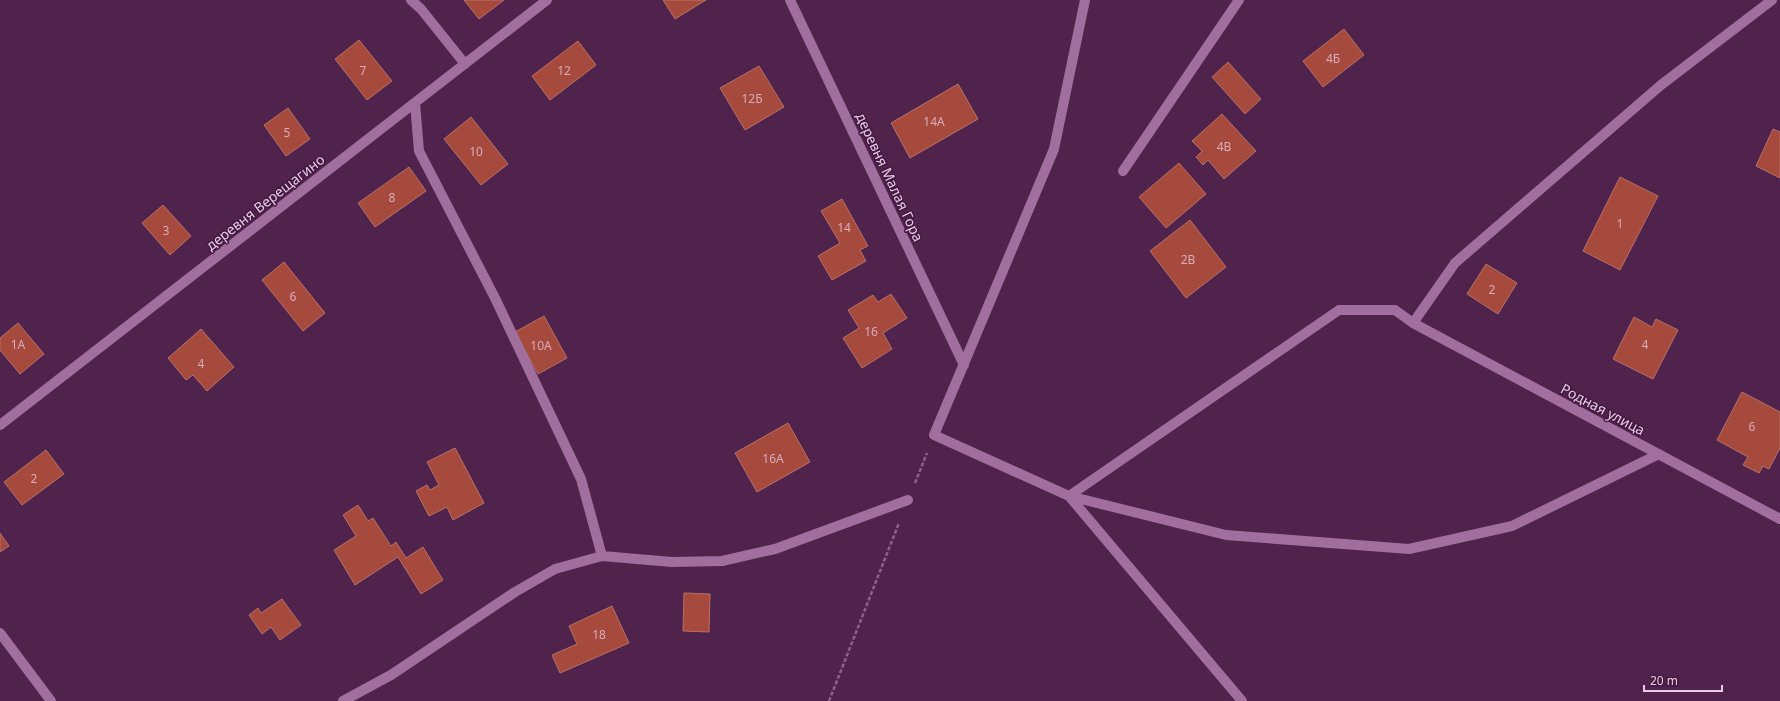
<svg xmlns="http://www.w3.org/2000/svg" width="1780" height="701" viewBox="0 0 1780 701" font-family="'Noto Sans',sans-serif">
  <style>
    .building { fill: #a74a3e; stroke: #b67166 }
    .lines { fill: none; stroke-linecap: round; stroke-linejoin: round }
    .path { stroke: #8a6387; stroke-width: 2.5; stroke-dasharray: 4 2; stroke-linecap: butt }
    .minor { stroke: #a16f9d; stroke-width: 10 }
    .labels { text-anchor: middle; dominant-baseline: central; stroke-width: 3; stroke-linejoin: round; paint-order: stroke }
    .number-label { font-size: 12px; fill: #d8acbb }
    .street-label { font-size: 14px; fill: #e8cce5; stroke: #441942 }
  </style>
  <rect width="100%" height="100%" fill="#50234d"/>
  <path class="building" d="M464,0H504L479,19Z
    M663,0H706L675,19Z
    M1344,29L1364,55L1323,87L1303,61Z
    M359,40L392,81L367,100L335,59Z
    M578,41L596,65L550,100L532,76Z
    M1228,62L1261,99L1245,114L1212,77Z
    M759,66L784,107L745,130L720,88Z
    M958,84L978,119L910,158L891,123Z
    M288,108L310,139L286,156L264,125Z
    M1222,114L1256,151L1224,179L1208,160L1203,165L1196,157L1202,151L1192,141Z
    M471,117L508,164L481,185L444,139Z
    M1773,129L1780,132V178L1756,166Z
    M1179,163L1206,194L1166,228L1139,197Z
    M409,167L426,191L375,227L358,203Z
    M1620,177L1658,196L1620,270L1583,251Z
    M842,199L868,246L860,250L866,261L832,280L818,256L840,243L821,211Z
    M163,205L191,236L170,255L142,223Z
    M1190,220L1226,267L1186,298L1150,251Z
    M284,262L325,313L303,331L262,280Z
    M1486,264L1517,283L1498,314L1467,294Z
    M891,294L907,318L883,333L892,349L862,368L843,338L859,328L848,310L873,295L878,302Z
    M544,316L567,358L538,374L515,332Z
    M1634,317L1652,327L1656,319L1678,330L1653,379L1613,359Z
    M18,323L44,354L20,374L0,350V338Z
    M201,329L234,367L207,391L193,375L186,380L168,358Z
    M1742,392L1780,412V448L1769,469L1763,466L1759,473L1743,465L1748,457L1717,440Z
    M788,423L810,462L757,492L735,453Z
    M455,448L484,503L453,520L447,507L429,516L416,491L427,485L430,490L439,485L427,462Z
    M46,450L64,474L22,505L4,482Z
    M358,505L368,521L373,518L391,546L396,542L406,558L423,547L443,580L421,594L398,557L355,585L334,550L356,536L343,515Z
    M0,533L9,546L0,552Z
    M684,593L710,594L709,632L683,631Z
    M282,599L301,625L280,640L271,627L262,634L249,615L258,608L261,613Z
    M612,606L629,643L560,673L552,655L577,644L569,626Z"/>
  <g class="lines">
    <path class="path" d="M915,483L927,453
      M829,701L899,523"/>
    <path class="minor" d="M411,0L421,9L465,64
      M790,0L964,365
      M1085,0L1054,149L934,435L1069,496L1226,535L1409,549L1512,526L1659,454
      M415,103L419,151L495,298L581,479L602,556
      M1123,171L1239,0
      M1413,323L1780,519
      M0,425L547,0
      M0,633L51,701
      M343,701L391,675L515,592L555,569L602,556L672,562L722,561L775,549L908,500
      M1242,701L1069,496L1339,310H1395L1413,323L1455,263L1661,85L1772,0"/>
  </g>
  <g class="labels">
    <g class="number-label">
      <text x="1333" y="58">4Б</text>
      <text x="363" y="70">7</text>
      <text x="564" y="70">12</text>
      <text x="752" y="98">12Б</text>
      <text x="934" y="121">14А</text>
      <text x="287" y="132">5</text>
      <text x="1224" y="146">4В</text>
      <text x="476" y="151">10</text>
      <text x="392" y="197">8</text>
      <text x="1620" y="223">1</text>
      <text x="844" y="227">14</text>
      <text x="166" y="230">3</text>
      <text x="1188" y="259">2В</text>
      <text x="1492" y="289">2</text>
      <text x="293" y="296">6</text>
      <text x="871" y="331">16</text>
      <text x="18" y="344">1А</text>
      <text x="1645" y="344">4</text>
      <text x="541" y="345">10А</text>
      <text x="201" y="363">4</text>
      <text x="1752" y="426">6</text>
      <text x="773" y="458">16А</text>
      <text x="34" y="478">2</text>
      <text x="599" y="634">18</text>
    </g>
    <g class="street-label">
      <text transform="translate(890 177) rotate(65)">деревня Малая Гора</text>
      <text transform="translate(265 202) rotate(-38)">деревня Верещагино</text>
      <text transform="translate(1603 409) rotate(28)">Родная улица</text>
    </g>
  </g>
  <path d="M1644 685v6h78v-6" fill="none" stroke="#e8cce5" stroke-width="2"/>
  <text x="1650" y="685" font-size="12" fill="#e8cce5" stroke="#441942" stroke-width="3" paint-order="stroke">20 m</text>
</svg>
